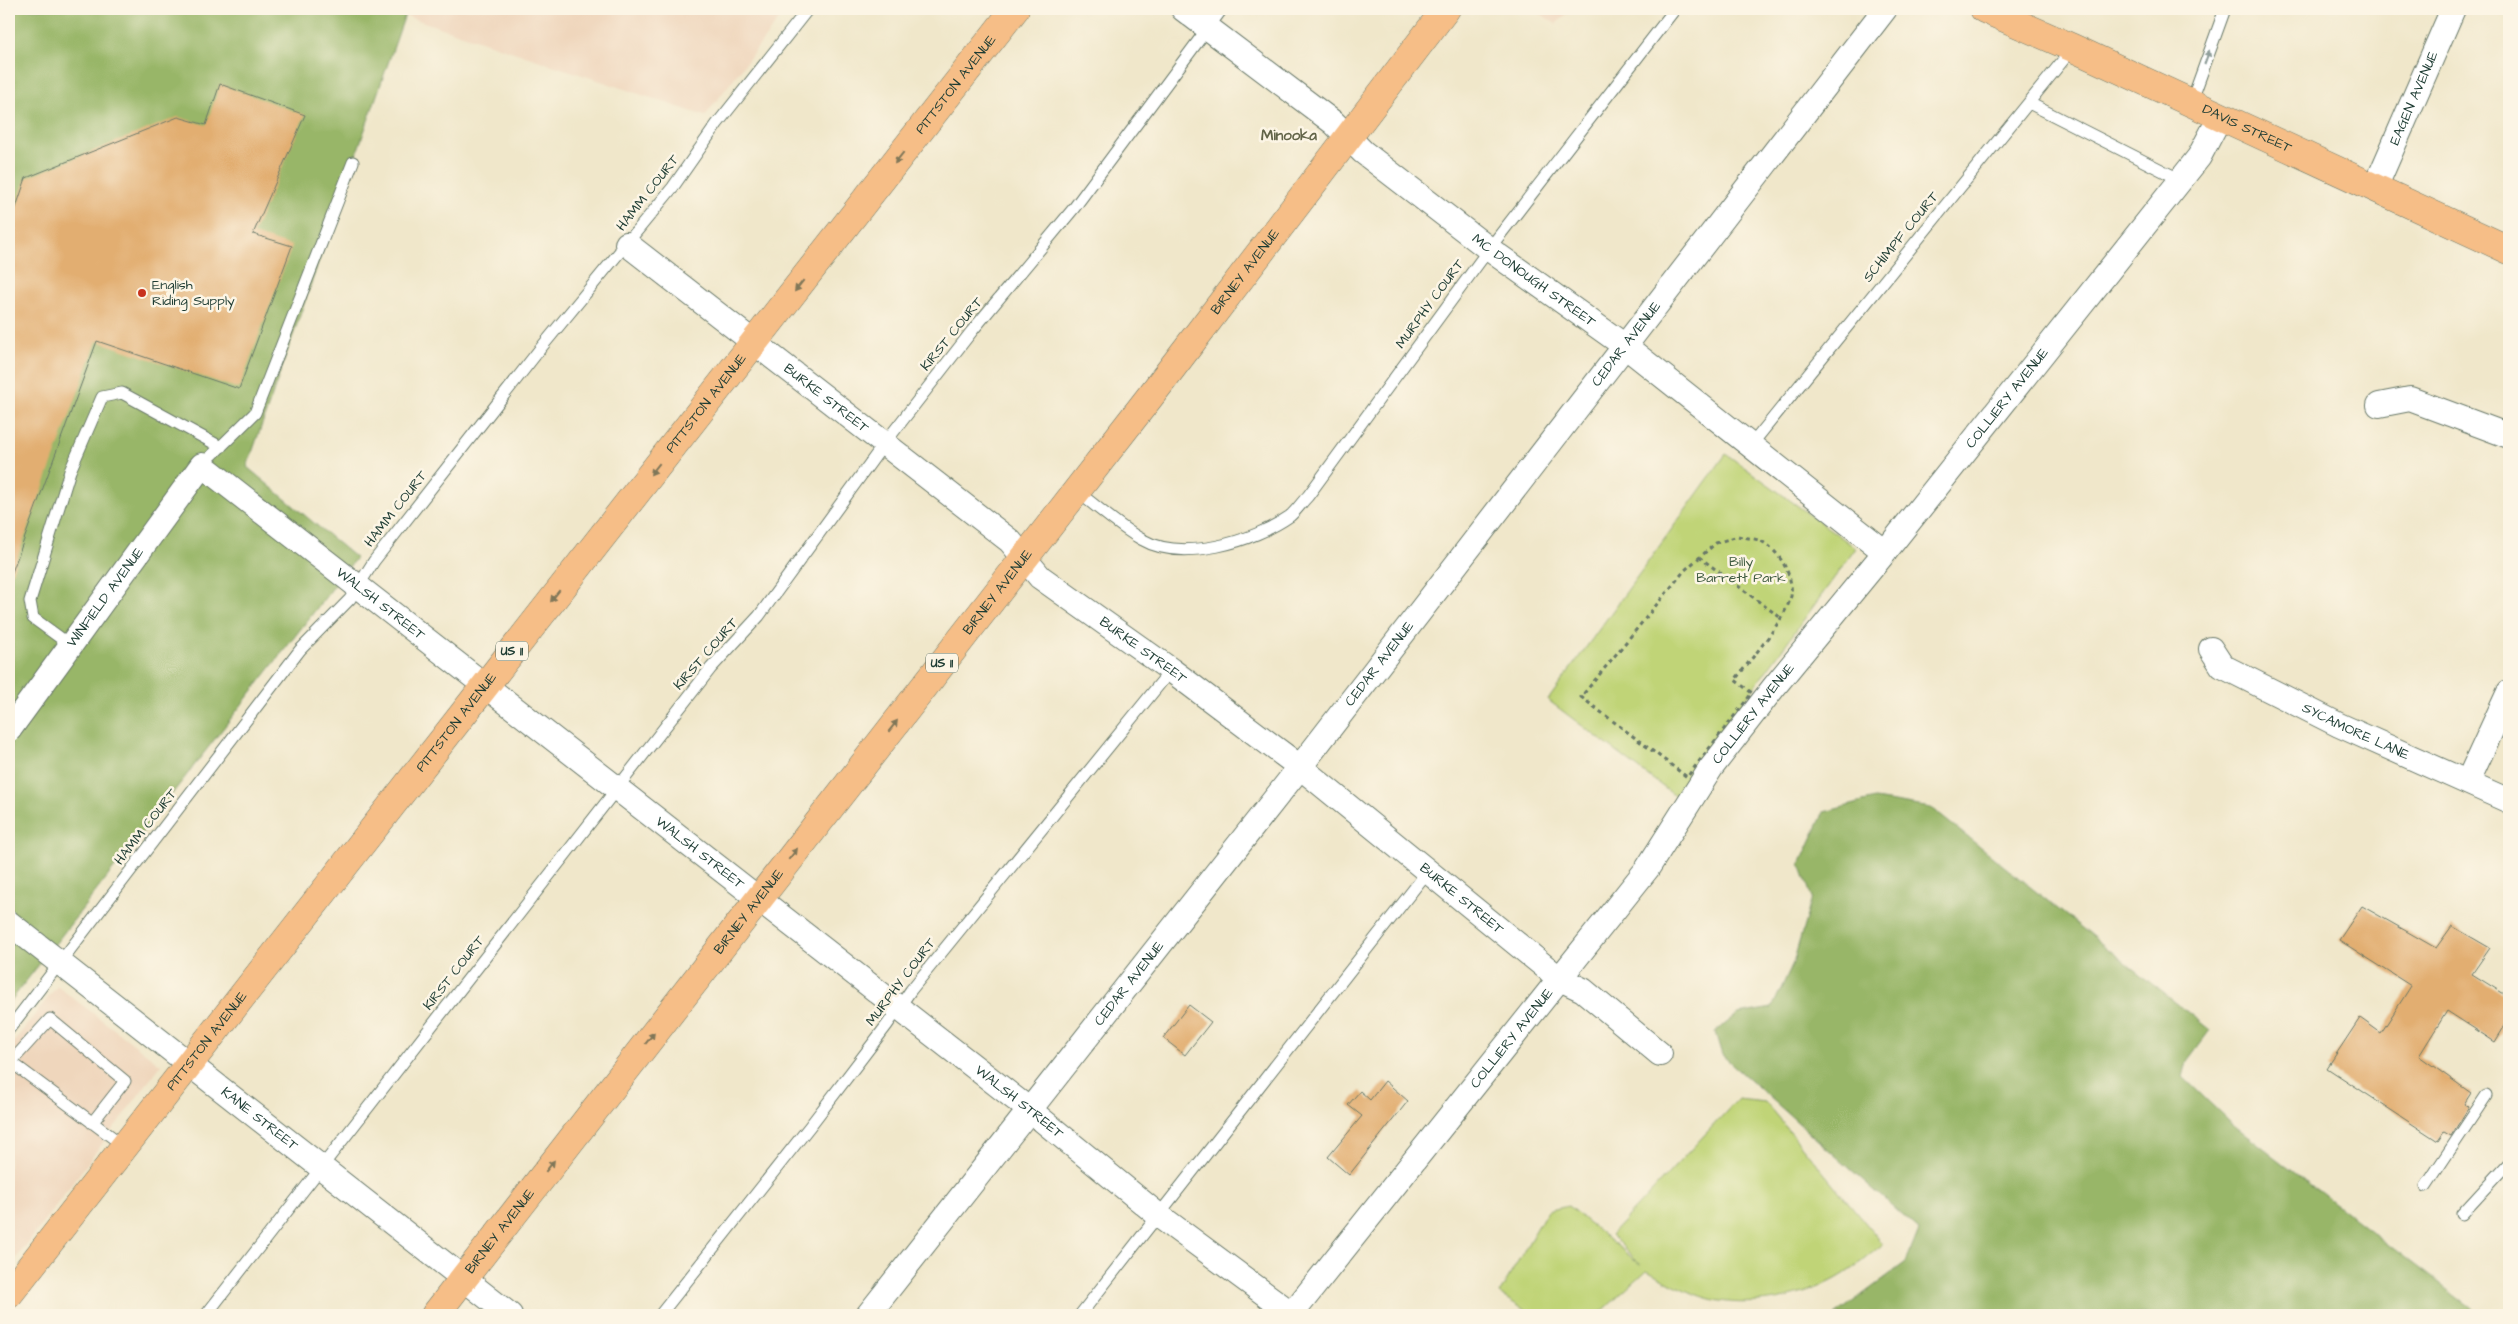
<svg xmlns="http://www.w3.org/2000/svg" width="2518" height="1324" viewBox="0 0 2518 1324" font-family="'Architects Daughter',sans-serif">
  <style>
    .built { fill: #efd6bc }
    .green { fill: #c0d477; stroke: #708856 }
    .forest { fill: #98b668; stroke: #5c7a4e }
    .building { fill: #e2ae71 }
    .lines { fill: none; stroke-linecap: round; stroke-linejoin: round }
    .lane-casing { stroke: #687868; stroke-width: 13 }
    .street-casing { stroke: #687868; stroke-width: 26 }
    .primary-casing { stroke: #687868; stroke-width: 29 }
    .path { stroke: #687868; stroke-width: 3; stroke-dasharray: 4 4; stroke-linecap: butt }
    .lane { stroke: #fff; stroke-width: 11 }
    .street { stroke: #fff; stroke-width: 24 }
    .primary { stroke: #f6be87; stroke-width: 28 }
    .oneway { fill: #8f9e9a }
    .oneway2 { fill: #807759 }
    .poi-dot { fill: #c8321e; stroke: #fcf5e5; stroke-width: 2 }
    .labels { text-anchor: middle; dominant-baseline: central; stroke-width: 5; stroke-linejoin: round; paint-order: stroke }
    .shield { fill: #fcf5e5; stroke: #617469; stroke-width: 1 }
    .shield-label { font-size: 12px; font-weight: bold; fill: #1f3d34 }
    .street-label { font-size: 14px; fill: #1f3d34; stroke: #fcf5e5 }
    .poi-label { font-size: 14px; fill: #1f3d34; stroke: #fcf5e5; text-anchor: start }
    .park-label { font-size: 14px; fill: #3f5b41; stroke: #fcf5e5 }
    .neighbourhood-label { font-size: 15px; font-weight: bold; fill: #636549; stroke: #fcf5e5 }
  </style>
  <rect width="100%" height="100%" fill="#fcf5e5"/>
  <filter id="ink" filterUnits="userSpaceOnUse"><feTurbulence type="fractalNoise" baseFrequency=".02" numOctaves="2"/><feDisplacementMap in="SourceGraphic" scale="10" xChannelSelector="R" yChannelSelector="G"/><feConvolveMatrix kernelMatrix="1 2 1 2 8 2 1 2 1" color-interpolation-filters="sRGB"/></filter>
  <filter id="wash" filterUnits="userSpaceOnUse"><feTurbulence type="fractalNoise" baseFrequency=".0096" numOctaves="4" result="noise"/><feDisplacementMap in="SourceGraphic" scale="20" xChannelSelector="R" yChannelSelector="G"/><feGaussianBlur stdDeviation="1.12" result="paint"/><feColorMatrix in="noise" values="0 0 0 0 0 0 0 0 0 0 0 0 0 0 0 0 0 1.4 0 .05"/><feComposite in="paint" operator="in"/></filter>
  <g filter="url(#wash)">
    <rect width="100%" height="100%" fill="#f0e7ca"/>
    <path class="built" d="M409,9H787L705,116L406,16Z
      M1533,9H1572L1556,24Z
      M57,986L161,1065L9,1268V1048Z"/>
    <path class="green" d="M1726,454L1856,548L1675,796L1548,700Z
      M1738,1099L1765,1102L1883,1244C1867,1257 1849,1273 1830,1282C1796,1300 1747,1308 1710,1299C1687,1293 1667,1281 1647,1270L1598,1315H1533L1499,1294L1547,1211L1568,1206L1641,1265L1611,1235Z"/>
    <path class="forest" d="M9,9H407L247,467L356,558L9,1003Z
      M1875,799L1931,808L2210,1030L2187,1061L2183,1077L2235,1127L2480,1315H1835L1906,1262L1919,1230L1722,1055L1715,1032L1738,1014L1772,1008L1793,963L1812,898L1800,864L1824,812Z"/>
    <g id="blocks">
      <path class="building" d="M220,84L305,115L253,234L292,246L239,389L97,341L11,575H9V228L26,178L178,117L206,125Z
        M2362,906L2436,948L2452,926L2490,948L2472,974L2509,997V1019L2495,1042L2447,1011L2419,1056L2471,1093L2464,1104L2469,1107L2451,1136L2444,1132L2438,1141L2327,1068L2360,1018L2381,1033L2411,986L2339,940Z
        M1189,1005L1211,1022L1185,1055L1163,1038Z
        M1385,1081L1408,1101L1349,1175L1328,1157L1362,1116L1348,1105L1360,1091L1370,1100Z"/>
    </g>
  </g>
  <g filter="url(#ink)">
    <use href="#blocks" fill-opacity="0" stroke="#687868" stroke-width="1"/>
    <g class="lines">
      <defs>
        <path id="lane" d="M2029,103L2181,180
          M2191,103L2225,9
          M1752,444L2073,48
          M202,465L255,413L353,162
          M1076,491C1097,506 1118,526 1141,539C1182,563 1253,542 1290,516C1296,511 1302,502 1308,496L1489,249L1675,9
          M70,645L33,618L30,601L70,471L102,397L122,393L221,447
          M9,1029L300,650L350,599L374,561L540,349L673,187L717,124L808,9
          M92,1123L125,1081L50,1019L11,1062L124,1146
          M2426,1186L2486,1096
          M2462,1214L2509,1163
          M206,1315L711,668L759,616L884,444L972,331L1074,208L1222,9
          M660,1315L810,1126L887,1025L911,990L1171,670
          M1080,1315L1428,871"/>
        <g id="street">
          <path id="s1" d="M1183,9L1334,123L1363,152L1489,249L1625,346L1885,552"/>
          <path id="s2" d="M2375,188L2453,9"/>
          <path id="s3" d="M627,244L1010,541L1040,577L1171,670L1300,767L1560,979L1583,990L1660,1054"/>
          <path d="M2379,405L2410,399L2509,436"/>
          <path id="s4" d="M2211,649L2222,666L2339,725L2509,801"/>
          <path id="s5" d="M9,730L202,465L1031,1111L1158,1215L1292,1314"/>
          <path d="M2468,781L2509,692"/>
          <path id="s6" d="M9,923L510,1315"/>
          <path id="s7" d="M868,1315L1300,767L1885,9"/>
          <path id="s8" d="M1291,1315L1647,869L1711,768L1774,687L1885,552L2199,157L2220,117"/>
        </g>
        <g id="primary">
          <path id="s9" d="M1984,9L2073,48L2509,250"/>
          <path id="s10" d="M9,1294L1015,9"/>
          <path id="s11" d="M435,1315L1159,385L1446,9"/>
        </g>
      </defs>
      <use href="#lane" class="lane-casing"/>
      <use href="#street" class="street-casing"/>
      <use href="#primary" class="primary-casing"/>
      <path class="path" d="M1738,536C1745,538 1754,538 1761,541C1779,550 1794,576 1791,596C1786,619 1750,660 1735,680L1752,693L1687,777L1581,697L1685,570L1716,543Z
        M1699,557L1781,618"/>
      <use href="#lane" class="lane"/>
      <use href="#street" class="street"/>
      <use href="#primary" class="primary"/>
    </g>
    <defs><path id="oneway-solid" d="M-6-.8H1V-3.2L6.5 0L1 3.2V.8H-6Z" transform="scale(1.25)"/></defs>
    <use class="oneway" href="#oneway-solid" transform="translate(2207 57) rotate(-70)"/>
    <g class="oneway2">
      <use href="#oneway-solid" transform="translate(899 158) rotate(128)"/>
      <use href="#oneway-solid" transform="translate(799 286) rotate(128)"/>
      <use href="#oneway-solid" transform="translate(655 469) rotate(128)"/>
      <use href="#oneway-solid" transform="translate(555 596) rotate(128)"/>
      <use href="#oneway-solid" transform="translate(893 726) rotate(-52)"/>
      <use href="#oneway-solid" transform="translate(793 854) rotate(-52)"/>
      <use href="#oneway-solid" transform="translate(650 1038) rotate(-52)"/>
      <use href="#oneway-solid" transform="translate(550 1166) rotate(-52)"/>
    </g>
  </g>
  <circle class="poi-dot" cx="142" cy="293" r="5"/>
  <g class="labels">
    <g class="shield">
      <rect x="496" y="641.5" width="32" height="19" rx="4"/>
      <rect x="926" y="653.5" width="32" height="19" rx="4"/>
    </g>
    <g class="shield-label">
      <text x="512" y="651">US 11</text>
      <text x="942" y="663">US 11</text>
    </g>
    <g class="street-label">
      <text stroke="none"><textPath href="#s10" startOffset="1536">PITTSTON AVENUE</textPath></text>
      <text stroke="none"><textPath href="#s2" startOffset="98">EAGEN AVENUE</textPath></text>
      <text stroke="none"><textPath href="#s9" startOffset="289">DAVIS STREET</textPath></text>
      <text transform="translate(648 193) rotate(-52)">HAMM COURT</text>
      <text transform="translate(1901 237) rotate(-51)">SCHIMPF COURT</text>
      <text stroke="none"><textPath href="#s11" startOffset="1321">BIRNEY AVENUE</textPath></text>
      <text stroke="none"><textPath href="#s1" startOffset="444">MC DONOUGH STREET</textPath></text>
      <text transform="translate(1430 304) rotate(-54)">MURPHY COURT</text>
      <text transform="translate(952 334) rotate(-51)">KIRST COURT</text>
      <text stroke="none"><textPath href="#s7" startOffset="1232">CEDAR AVENUE</textPath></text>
      <text stroke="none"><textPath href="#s3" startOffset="252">BURKE STREET</textPath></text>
      <text stroke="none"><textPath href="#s8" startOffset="1164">COLLIERY AVENUE</textPath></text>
      <text stroke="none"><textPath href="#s10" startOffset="1131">PITTSTON AVENUE</textPath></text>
      <text transform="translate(396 509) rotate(-52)">HAMM COURT</text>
      <text stroke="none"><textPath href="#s11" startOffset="916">BIRNEY AVENUE</textPath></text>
      <text stroke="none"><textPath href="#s5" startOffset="164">WINFIELD AVENUE</textPath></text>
      <text stroke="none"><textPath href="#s5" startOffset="554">WALSH STREET</textPath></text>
      <text stroke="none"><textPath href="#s3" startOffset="658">BURKE STREET</textPath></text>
      <text transform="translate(706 654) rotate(-49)">KIRST COURT</text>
      <text stroke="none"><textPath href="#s7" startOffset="828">CEDAR AVENUE</textPath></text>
      <text stroke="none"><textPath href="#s8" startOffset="759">COLLIERY AVENUE</textPath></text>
      <text stroke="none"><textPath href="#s10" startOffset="726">PITTSTON AVENUE</textPath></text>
      <text stroke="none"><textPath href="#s4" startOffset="169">SYCAMORE LANE</textPath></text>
      <text transform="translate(146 827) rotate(-52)">HAMM COURT</text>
      <text stroke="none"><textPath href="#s5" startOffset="959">WALSH STREET</textPath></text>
      <text stroke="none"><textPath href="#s3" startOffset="1062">BURKE STREET</textPath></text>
      <text stroke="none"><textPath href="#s11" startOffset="511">BIRNEY AVENUE</textPath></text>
      <text transform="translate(454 973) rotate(-52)">KIRST COURT</text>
      <text transform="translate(901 982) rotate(-53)">MURPHY COURT</text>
      <text stroke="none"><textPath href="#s7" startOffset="422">CEDAR AVENUE</textPath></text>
      <text stroke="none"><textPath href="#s8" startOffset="354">COLLIERY AVENUE</textPath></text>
      <text stroke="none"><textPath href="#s10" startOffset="321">PITTSTON AVENUE</textPath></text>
      <text stroke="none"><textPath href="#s5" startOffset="1364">WALSH STREET</textPath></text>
      <text stroke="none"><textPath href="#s6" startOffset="318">KANE STREET</textPath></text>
      <text stroke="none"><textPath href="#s11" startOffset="106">BIRNEY AVENUE</textPath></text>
    </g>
    <g class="poi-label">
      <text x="152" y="285">English<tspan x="152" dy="16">Riding Supply</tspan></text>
    </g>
    <g class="park-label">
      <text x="1741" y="562">Billy<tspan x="1741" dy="16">Barrett Park</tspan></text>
    </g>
    <g class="neighbourhood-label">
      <text x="1289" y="135">Minooka</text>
    </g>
  </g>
  <rect width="2518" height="1324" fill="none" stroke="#fcf5e5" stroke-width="30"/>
</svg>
